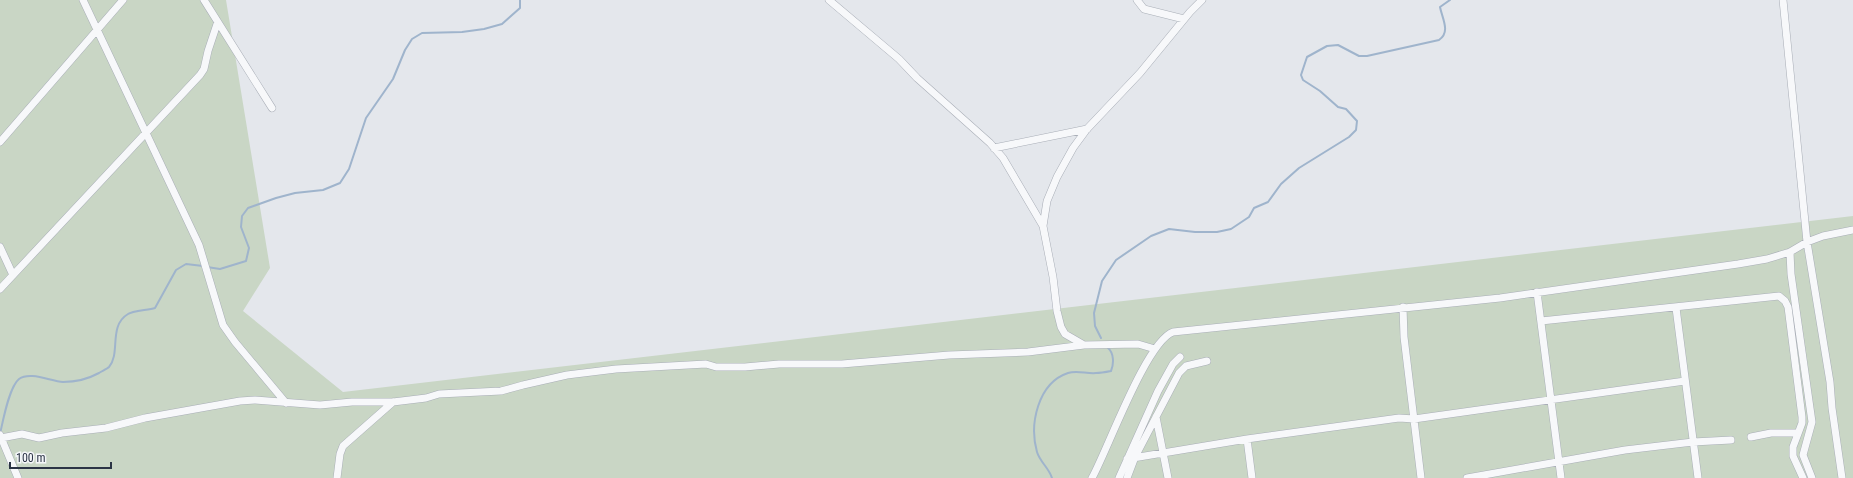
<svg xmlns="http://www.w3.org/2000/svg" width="1853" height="478" viewBox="0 0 1853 478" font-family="'Roboto Condensed',sans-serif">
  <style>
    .grass { fill: #c9d6c5 }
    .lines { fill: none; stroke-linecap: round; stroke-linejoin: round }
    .stream { stroke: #9fb4cc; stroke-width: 2 }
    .minor-casing { stroke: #a9aeb7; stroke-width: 8 }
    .minor { stroke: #f7f8fa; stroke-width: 7 }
  </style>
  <rect width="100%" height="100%" fill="#e4e7ec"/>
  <path class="grass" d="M0,0H226L270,268L243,311L343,392L1853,216V478H0Z"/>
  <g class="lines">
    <path class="stream" d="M207,267L220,269L246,261L249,248L241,227L242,216L248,208L276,198L295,193L323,190L340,183L349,169L366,118L393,79L405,50L412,39L422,33L462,32L484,29L502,24L520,8V0
      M1101,338L1095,326L1094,313L1102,281L1116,260L1151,236L1169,229L1195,232H1217L1231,229L1249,217L1254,208L1268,202L1281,184L1299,168L1349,137L1356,130L1357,121L1346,109L1338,107L1320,91L1303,80L1301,75L1307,57L1327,46L1338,45L1359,56H1367L1439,40C1451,32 1442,18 1440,7L1450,0
      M0,434C3,421 9,387 19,379C30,371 50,381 63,382C75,382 88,379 99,373C102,371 107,369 109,367C121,353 108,326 128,314C132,311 148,310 155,308L176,270L186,264L203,266
      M1052,478C1049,468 1040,462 1037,452C1029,424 1038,383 1068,373C1077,370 1087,374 1096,373C1101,373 1106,372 1111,371C1114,364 1114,353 1108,348"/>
    <defs>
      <path id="minor" d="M83,0L199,245L223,325L235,342L286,403
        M204,0L272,108
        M829,0L899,59L917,78L990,143L1003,158L1043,226L1053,277L1057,311L1061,327L1065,334L1084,345L1138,344L1155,349
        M1137,0L1144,9L1184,19
        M1783,0L1807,242L1830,382L1832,408L1842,478
        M0,142L123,0
        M994,148L1087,129
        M1043,226L1047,201L1057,177L1073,148L1087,129L1140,73L1190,12L1202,0
        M0,247L13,275
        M1790,252L1791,274L1812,422L1803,455L1812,478
        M0,289L200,75L204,69L208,51L217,24
        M1537,292L1561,478
        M1403,307L1404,337L1421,478
        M1676,308L1698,478
        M1541,321L1779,296L1785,301L1788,307L1802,417V423L1793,447V456L1803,478
        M1156,417L1168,478
        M0,435L18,478
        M1751,437L1771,433H1798
        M1,438L22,434L39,438L62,433L106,428L145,418L240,401L255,400L320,405L352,402H393L426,398L439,394L501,391L523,385L567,375L616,369L706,364L716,367H745L779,364H842L949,355L1028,352L1084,345
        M1247,439L1252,478
        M1127,459L1247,439L1399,418L1414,419L1685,381
        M337,478L340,454L343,446L393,402
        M1092,478C1108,449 1146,342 1173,332L1500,298L1738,264L1767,259L1790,252L1807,242L1823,236L1853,230
        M1119,478L1158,391L1173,364L1180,357
        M1127,478L1135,457L1179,373L1186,366L1207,361
        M1467,478L1625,450L1693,442L1731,440"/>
    </defs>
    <use href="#minor" class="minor-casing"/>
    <use href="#minor" class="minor"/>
  </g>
  <path d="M10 462v6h101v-6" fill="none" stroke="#2b3445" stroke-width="2"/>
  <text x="16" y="462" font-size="12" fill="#2b3445" stroke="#f4f6f9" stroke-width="3" paint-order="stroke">100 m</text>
</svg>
